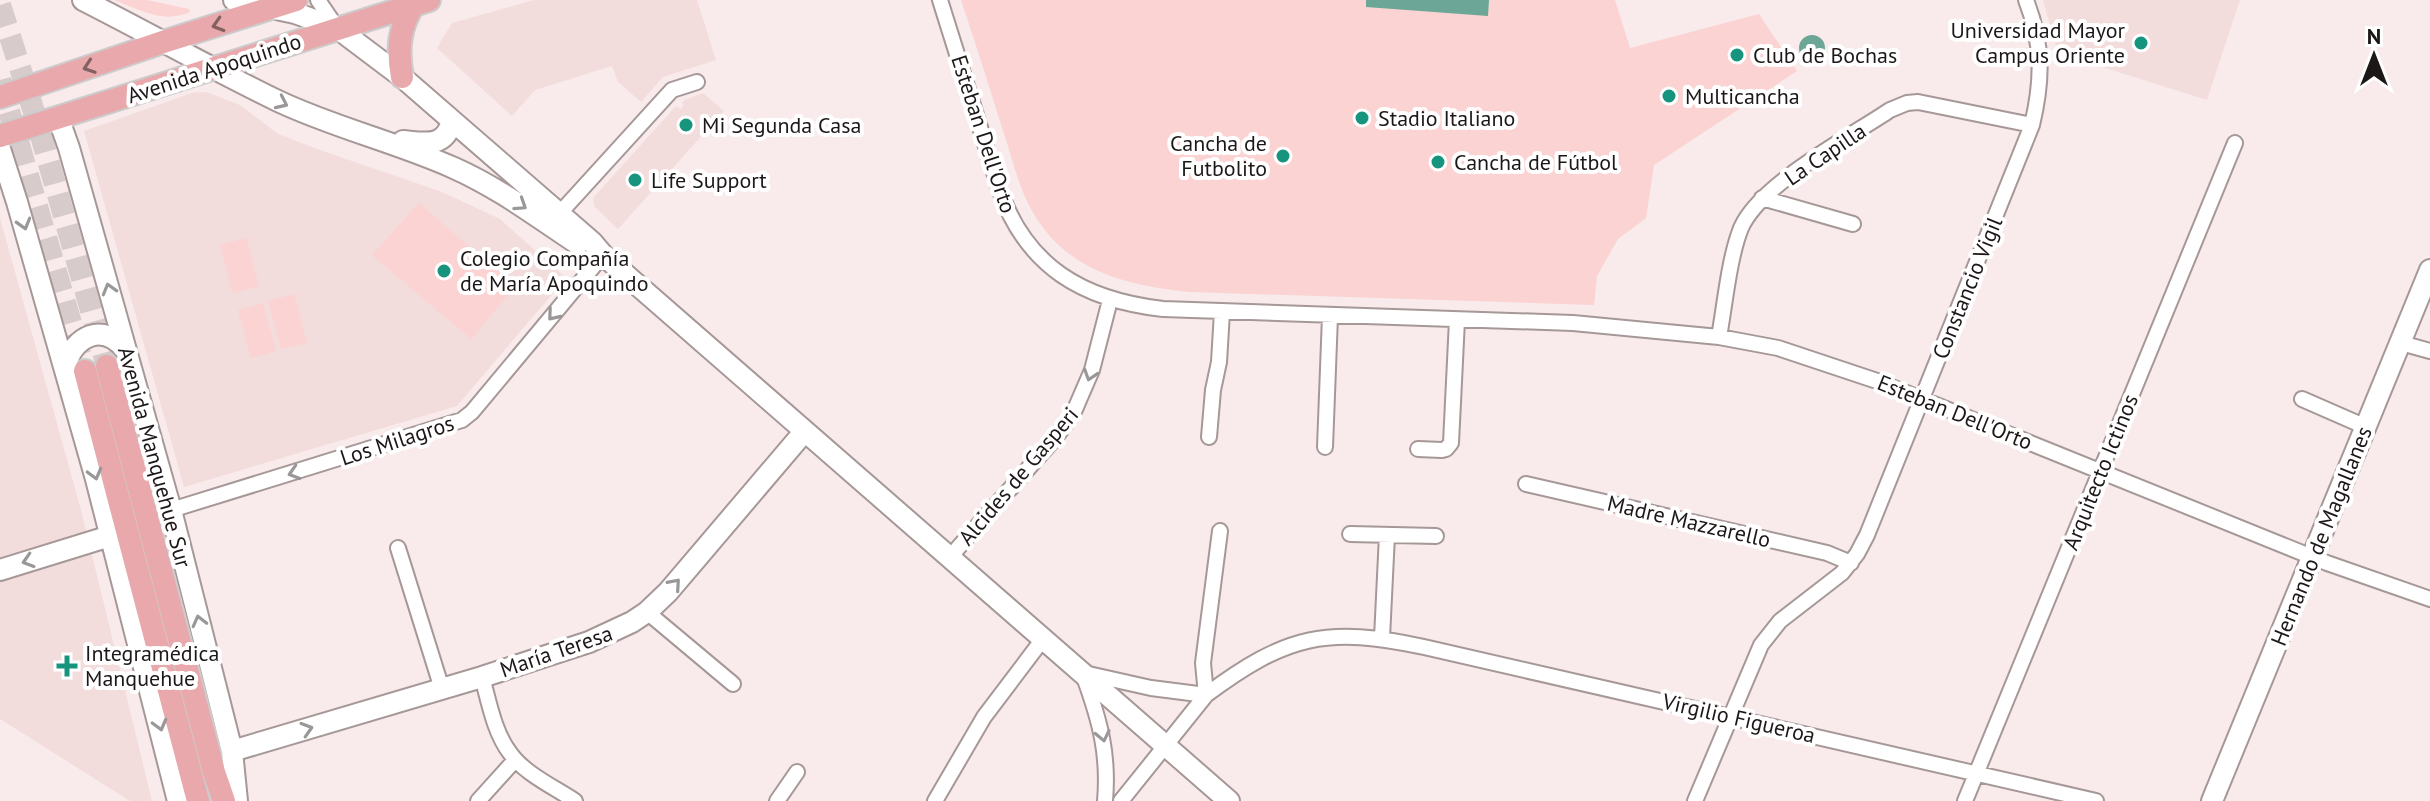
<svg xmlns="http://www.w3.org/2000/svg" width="2430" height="801" viewBox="0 0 2430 801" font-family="'PT Sans',sans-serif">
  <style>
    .built { fill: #f3dcdc }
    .green { fill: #fad3d2 }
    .water { fill: #6ba697 }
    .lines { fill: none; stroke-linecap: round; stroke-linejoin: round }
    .primary-tunnel { stroke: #d8cbcb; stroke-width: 22; stroke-dasharray: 22 11; stroke-linecap: butt }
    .street-casing { stroke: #a59897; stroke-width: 18 }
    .secondary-casing { stroke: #a59897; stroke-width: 24 }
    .primary-casing { stroke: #cdcccc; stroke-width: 26 }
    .street { stroke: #fff; stroke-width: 14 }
    .secondary { stroke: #fff; stroke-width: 20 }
    .primary { stroke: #e9a9ac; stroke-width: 22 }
    .oneway { stroke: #836062 }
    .oneway2 { stroke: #999797 }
    .poi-dot { fill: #16947d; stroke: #fff; stroke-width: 3 }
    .labels { text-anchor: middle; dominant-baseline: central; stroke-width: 8; stroke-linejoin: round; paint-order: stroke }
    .poi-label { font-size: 22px; fill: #1d1818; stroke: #fff; text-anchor: start }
    .street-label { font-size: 22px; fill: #1d1818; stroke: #fff }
  </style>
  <rect width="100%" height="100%" fill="#f9ebeb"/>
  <path class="built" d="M534,0H697L716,60L663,77L641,102L618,82L612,66L535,90L512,116L437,48L452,23Z
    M2043,0H2240L2207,100L2058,53Z
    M206,92L240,105L278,134L320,150L442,192L500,219L566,278L457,406L184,487L84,131L192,93Z
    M703,93L724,111L618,229L594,206L593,198L676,106L681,109L684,105L682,103L684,100Z
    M0,218L81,510L152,801H130L0,719Z"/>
  <path class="green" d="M114,0H147L189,9L190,12C164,24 140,10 114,0Z
    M961,0H1615L1630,48L1759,14L1797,71L1654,165L1646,218L1618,239L1597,276L1594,305L1190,292C1128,286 1067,271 1034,214C1019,190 1013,160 1004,134C990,89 976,45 961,0Z
    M419,203L515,287L471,339L372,255Z
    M246,238L259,286L233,293L220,245Z
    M294,294L307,343L281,349L268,301Z
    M263,303L276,351L251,358L238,310Z"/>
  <path class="water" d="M1366,0H1489L1488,16L1366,7Z
    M1799 48a13 13 0 1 1 26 0a13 13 0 1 1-26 0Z"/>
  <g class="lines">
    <path class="primary-tunnel" d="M0,5L36,118L107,366
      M0,80L85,371"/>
    <defs>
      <path id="street" d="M318,0L337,28
        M940,0L999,188C1026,267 1083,300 1163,309L1573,323L1719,337L1778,348L1877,381L2327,563L2430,599
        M1762,198L1853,224
        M559,214L672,90L697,82
        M1719,337C1725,304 1729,258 1741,228C1760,184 1850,137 1890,110L1907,103L1918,102L2032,125
        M2401,343L2430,351
        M2302,399L2366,427
        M1209,437L1213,390L1219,362L1222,312
        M1325,447L1330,316
        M1418,449L1442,450L1446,449L1451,443L1457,320
        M1526,484L1827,553L1851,563
        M171,510L462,420L472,412L603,255
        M1350,534L1436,536
        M398,548L442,689
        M950,557L1056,437L1073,414L1092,370L1110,300
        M647,612L733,684
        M1382,638L1387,535
        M1084,673L1151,688L1206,695
        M482,677C489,702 494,732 510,753C525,774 554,787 575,801
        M1084,677C1100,721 1109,754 1105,801
        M1206,695L1203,663L1220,531
        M478,801L515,760
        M777,801L797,772
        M935,801L984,717L1043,639
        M1121,801L1206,695C1286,635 1327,626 1424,647L2096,801
        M1695,801L1761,645L1780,621L1842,573L1857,554L1867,535L2032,125C2043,79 2043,44 2026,0
        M1965,801L2235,143"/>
      <path id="secondary" d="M83,0C148,33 212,69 278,101C335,128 396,142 454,168C499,188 537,217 578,244
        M234,0L295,13L337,28L402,77L592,242L603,255L1229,801
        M58,117L69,148L171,510L232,751L237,801
        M403,141C426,143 445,148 452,121
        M0,149L17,202L96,479L178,801
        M65,366C75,335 103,322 126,350
        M0,570L110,536
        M232,751L482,677L589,642L632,622L647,612L668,592L804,432
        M2212,801L2430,270"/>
      <path id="primary" d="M402,77C397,50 399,27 414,4
        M0,97L163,42L296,0
        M0,136L429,0
        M107,366L214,772L224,801
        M85,371L198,801"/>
    </defs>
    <use href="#street" class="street-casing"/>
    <use href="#secondary" class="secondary-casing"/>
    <use href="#primary" class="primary-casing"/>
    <use href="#street" class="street"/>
    <use href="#secondary" class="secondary"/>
    <use href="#primary" class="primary"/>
  </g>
  <defs><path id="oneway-chevron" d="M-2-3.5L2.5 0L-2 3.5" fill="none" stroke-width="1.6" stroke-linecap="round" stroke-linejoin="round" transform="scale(2)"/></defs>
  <g class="oneway">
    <use href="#oneway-chevron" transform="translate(218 25) rotate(163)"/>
    <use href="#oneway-chevron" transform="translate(89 67) rotate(161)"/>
  </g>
  <g class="oneway2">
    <use href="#oneway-chevron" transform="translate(282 103) rotate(25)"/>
    <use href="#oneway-chevron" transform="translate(521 205) rotate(33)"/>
    <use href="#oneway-chevron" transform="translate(24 224) rotate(74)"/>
    <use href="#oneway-chevron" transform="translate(109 289) rotate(-106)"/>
    <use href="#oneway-chevron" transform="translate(553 315) rotate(130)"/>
    <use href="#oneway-chevron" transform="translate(1090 375) rotate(108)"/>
    <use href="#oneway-chevron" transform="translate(294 473) rotate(163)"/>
    <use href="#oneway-chevron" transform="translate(95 474) rotate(75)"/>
    <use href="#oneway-chevron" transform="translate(28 561) rotate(163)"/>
    <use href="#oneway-chevron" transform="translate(675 584) rotate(-49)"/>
    <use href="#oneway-chevron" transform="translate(199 621) rotate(-104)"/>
    <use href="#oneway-chevron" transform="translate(160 725) rotate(75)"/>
    <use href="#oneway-chevron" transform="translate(307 729) rotate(-17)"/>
    <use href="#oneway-chevron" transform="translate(1103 736) rotate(78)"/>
  </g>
  <g class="poi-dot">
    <circle cx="2141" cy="43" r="8"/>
    <circle cx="1737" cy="55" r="8"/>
    <circle cx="1669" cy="96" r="8"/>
    <circle cx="1362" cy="118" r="8"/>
    <circle cx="686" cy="125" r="8"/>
    <circle cx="1283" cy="156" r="8"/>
    <circle cx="1438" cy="162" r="8"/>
    <circle cx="635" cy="180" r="8"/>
    <circle cx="444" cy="271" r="8"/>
    <path d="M63 654h8v8h8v8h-8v8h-8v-8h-8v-8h8z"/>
  </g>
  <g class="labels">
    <g class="poi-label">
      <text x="2125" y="30" text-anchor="end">Universidad Mayor<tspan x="2125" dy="25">Campus Oriente</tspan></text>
      <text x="1753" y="55">Club de Bochas</text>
      <text x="1685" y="96">Multicancha</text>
      <text x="1378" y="118">Stadio Italiano</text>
      <text x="702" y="125">Mi Segunda Casa</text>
      <text x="1267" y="143" text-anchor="end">Cancha de<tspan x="1267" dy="25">Futbolito</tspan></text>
      <text x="1454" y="162">Cancha de Fútbol</text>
      <text x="651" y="180">Life Support</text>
      <text x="460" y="258">Colegio Compañía<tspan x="460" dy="25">de María Apoquindo</tspan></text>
      <text x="85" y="653">Integramédica<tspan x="85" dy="25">Manquehue</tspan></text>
    </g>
    <g class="street-label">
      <text transform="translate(214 68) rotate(-18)">Avenida Apoquindo</text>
      <text transform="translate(984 134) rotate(72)">Esteban Dell'Orto</text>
      <text transform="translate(1825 154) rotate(-34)">La Capilla</text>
      <text transform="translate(1967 288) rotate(-68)">Constancio Vigil</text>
      <text transform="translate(1955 412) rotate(22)">Esteban Dell'Orto</text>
      <text transform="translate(397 440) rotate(-18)">Los Milagros</text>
      <text transform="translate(155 457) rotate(75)">Avenida Manquehue Sur</text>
      <text transform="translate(2100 472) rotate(-68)">Arquitecto Ictinos</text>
      <text transform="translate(1018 476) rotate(-50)">Alcides de Gasperi</text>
      <text transform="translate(1689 521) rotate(13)">Madre Mazzarello</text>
      <text transform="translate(2321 536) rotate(-68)">Hernando de Magallanes</text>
      <text transform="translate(556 651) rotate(-19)">María Teresa</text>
      <text transform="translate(1739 718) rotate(13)">Virgilio Figueroa</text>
    </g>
  </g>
  <g transform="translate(2374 56)" stroke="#ffffff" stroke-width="6" paint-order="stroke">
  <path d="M0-6L14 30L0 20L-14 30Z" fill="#1d1818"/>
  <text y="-12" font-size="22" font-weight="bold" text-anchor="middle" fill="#1d1818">N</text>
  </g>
</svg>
